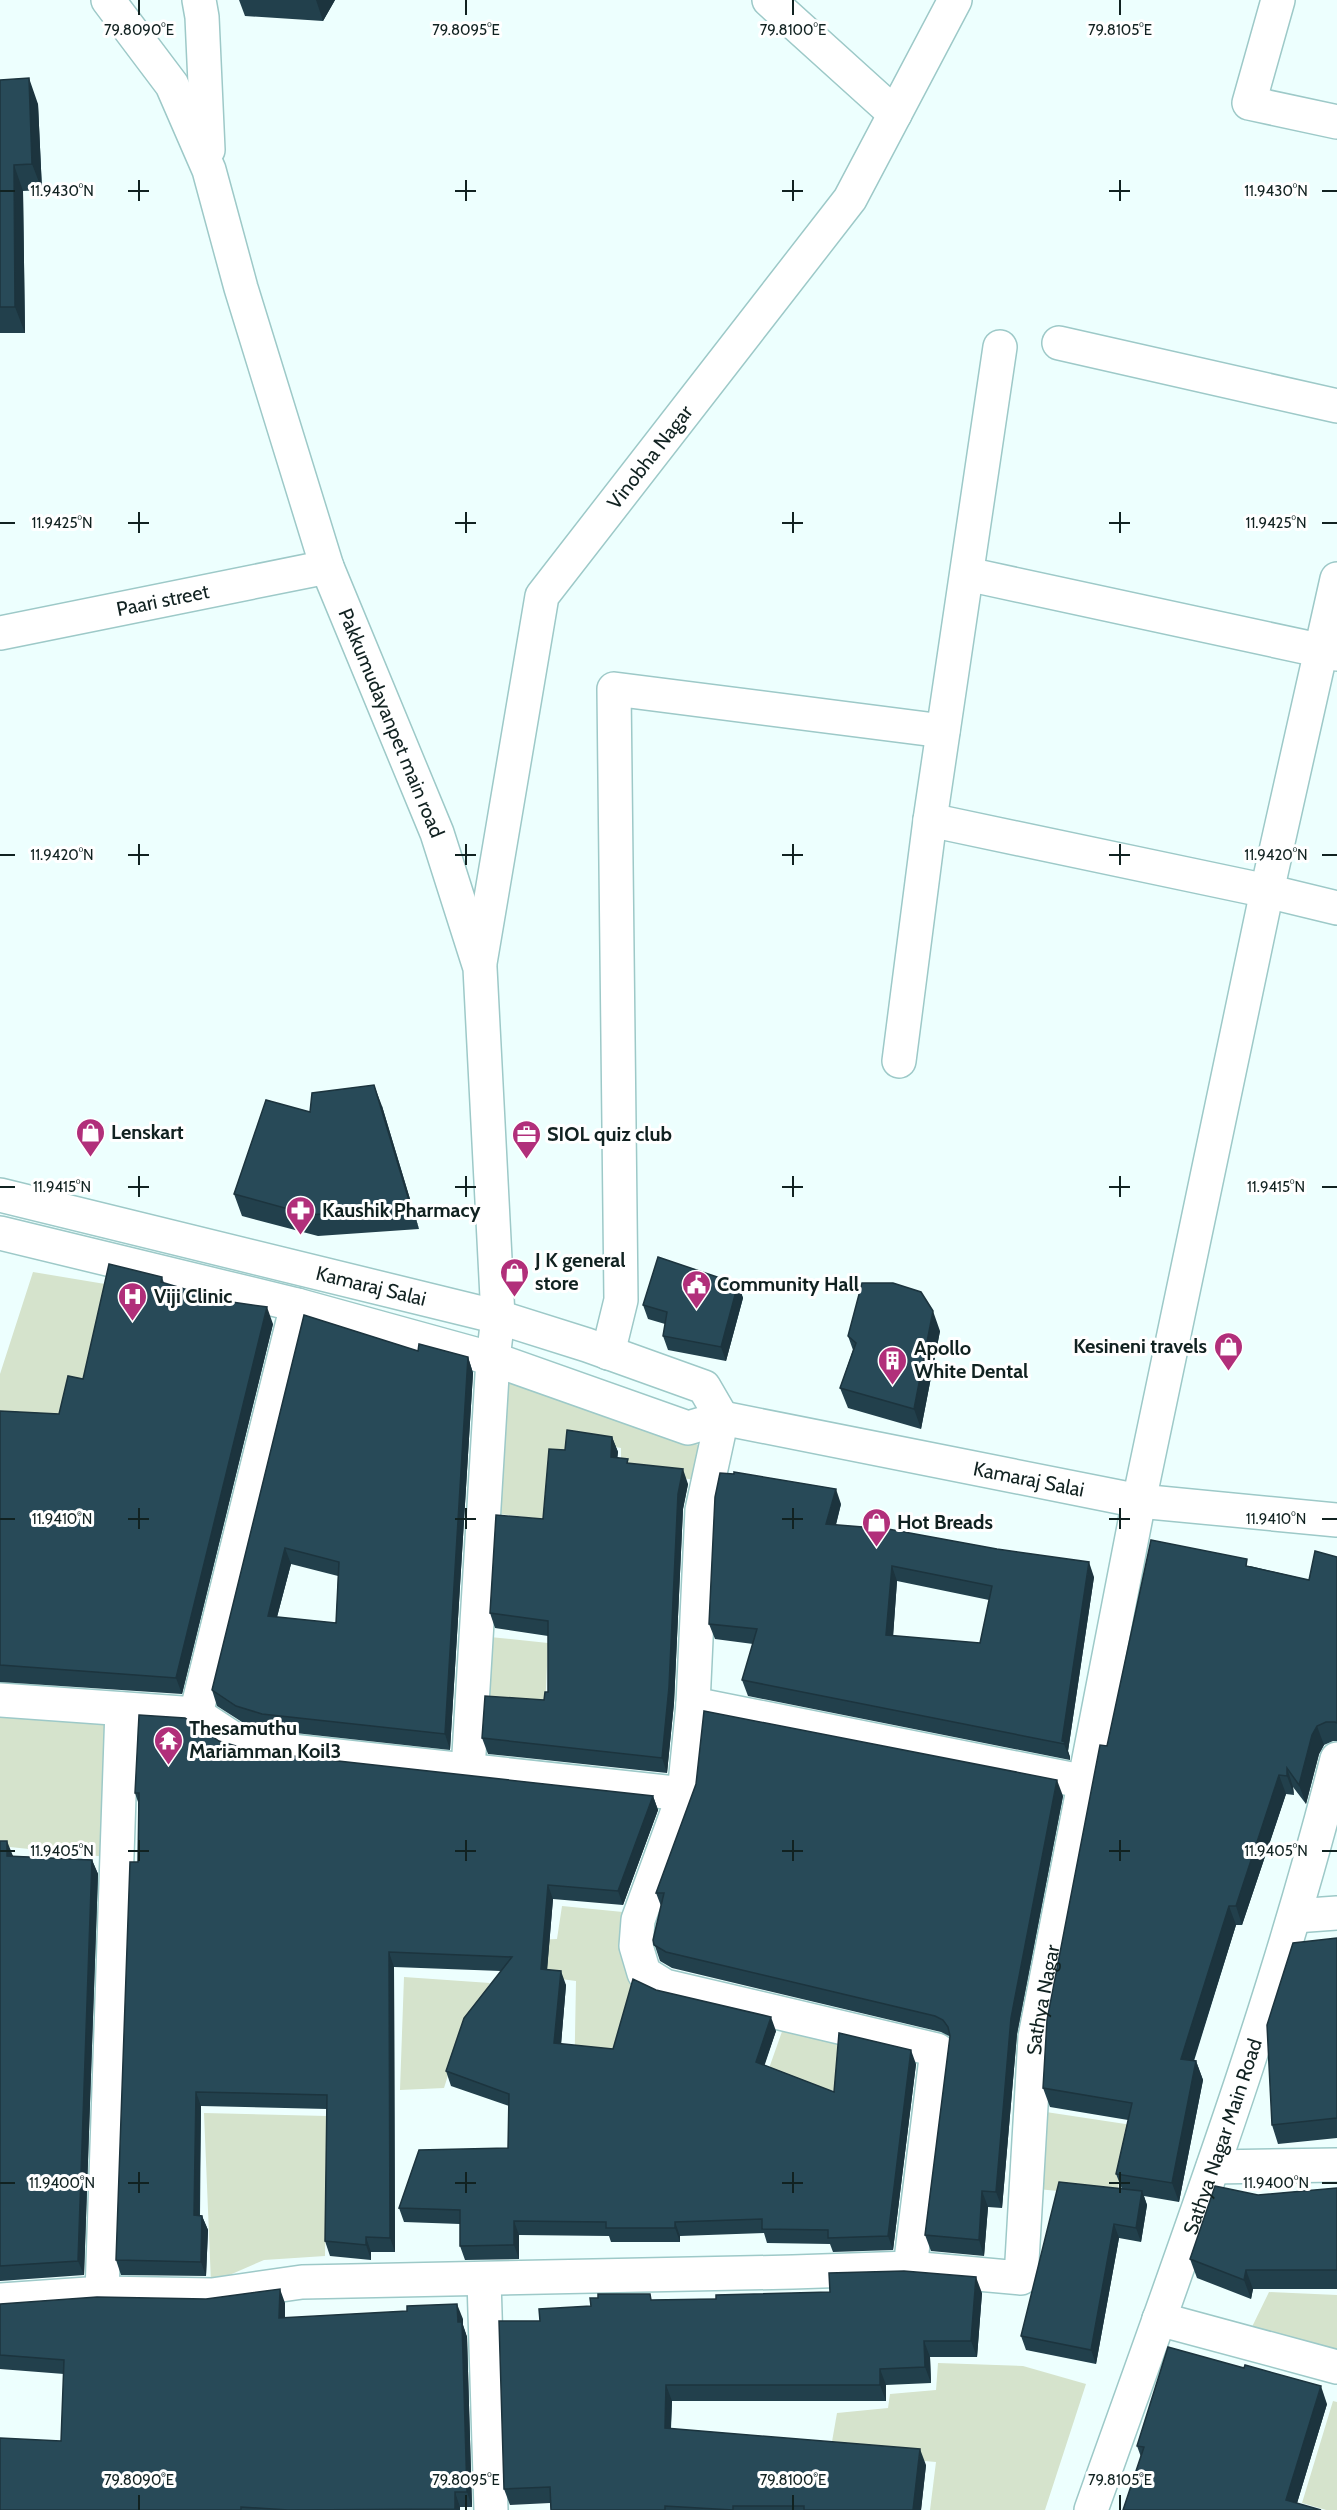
<svg xmlns="http://www.w3.org/2000/svg" width="1337" height="2510" viewBox="0 0 1337 2510" font-family="Cabin,sans-serif">
  <style>
    .green { fill: #d5e3cc }
    .lines { fill: none; stroke-linecap: round; stroke-linejoin: round }
    .minor-casing { stroke: #9dc9c8; stroke-width: 36 }
    .secondary-casing { stroke: #9dc9c8; stroke-width: 36 }
    .minor { stroke: #fff; stroke-width: 33 }
    .secondary { stroke: #fff; stroke-width: 33 }
    .wall { fill: #22404c; fill-rule: evenodd }
    .shaded-wall { fill: #1c343e }
    .building { fill: #284a58; stroke: #1c343e; stroke-width: 1.5; fill-rule: evenodd }
    .ticks { fill: none; stroke: #112221; stroke-width: 2 }
    .labels { text-anchor: middle; dominant-baseline: central; stroke-width: 6; stroke-linejoin: round; paint-order: stroke }
    .street-label { font-size: 20px; fill: #112221; stroke: #fff }
    .poi-label { font-size: 20px; font-weight: bold; fill: #112221; stroke: #fff; text-anchor: start }
    .ticks-label { font-size: 15px; text-anchor: middle; fill: #112221; stroke: #fff; stroke-width: 6; stroke-linejoin: round; paint-order: stroke }
  </style>
  <rect width="100%" height="100%" fill="#edfffe"/>
  <path class="green" d="M33,1272L105,1284L83,1385L66,1384L60,1423L0,1415V1374Z
    M500,1379L708,1448L701,1481L621,1468V1448L571,1439L566,1461L548,1459L543,1519L491,1513Z
    M490,1637L548,1643L545,1710L485,1703Z
    M0,1715L112,1722L107,1857L0,1846Z
    M562,1906L623,1912L621,1934L636,1988L604,2093L574,2090L576,1981L500,1971L485,1942L557,1939Z
    M404,1977L490,1983L461,2034L444,2088L400,2090Z
    M785,2023L838,2038L836,2091L799,2086L767,2074Z
    M1046,2112L1132,2125L1116,2197L1038,2189Z
    M204,2113L327,2116L325,2256L264,2260L211,2283Z
    M1269,2292L1337,2295V2355L1250,2331Z
    M938,2363L1023,2366L1086,2384L1045,2510H930L936,2462L830,2453L837,2413L888,2408L890,2394L936,2390Z
    M1333,2401L1337,2402V2510H1326L1302,2503Z"/>
  <g class="lines">
    <defs>
      <g id="minor">
        <path id="s1" d="M108,0L172,85L209,170L241,288L327,567L437,833L480,968L498,1317L493,1359L468,1770"/>
        <path d="M199,0L202,17L208,150"/>
        <path d="M769,0L895,114"/>
        <path d="M1278,0L1249,103L1337,122"/>
        <path d="M1059,343L1337,406"/>
        <path d="M967,574L1337,654"/>
        <path id="s2" d="M0,633L327,567"/>
        <path d="M930,820L1267,891L1337,908"/>
        <path id="s3" d="M480,963L542,596L850,199L955,0"/>
        <path d="M899,1061L930,820L1000,347"/>
        <path d="M608,1353L621,1300L614,689L943,731"/>
        <path d="M722,1418L702,1510L693,1704L684,1794L638,1920L636,1946L644,1973L665,1986L937,2050L910,2268"/>
        <path d="M0,1700L196,1714L234,1739L264,1748L684,1794"/>
        <path d="M693,1704L1086,1782"/>
        <path d="M196,1714L297,1305"/>
        <path d="M1295,1916L1337,1913"/>
        <path d="M1213,2167L1337,2165"/>
        <path d="M484,2280L491,2510"/>
        <path d="M102,2293L122,1709"/>
        <path id="s4" d="M0,2300L102,2293L212,2295L302,2282L793,2272L910,2268L1021,2278L1035,2037L1139,1501L1267,891L1337,579"/>
        <path d="M1159,2319L1337,2367"/>
        <path id="s5" d="M1091,2510C1179,2262 1273,2014 1337,1759"/>
      </g>
      <g id="secondary">
        <path id="s6" d="M0,1195L498,1317L587,1345L704,1387L722,1418"/>
        <path id="s7" d="M0,1233L297,1305L493,1359L688,1428L722,1418L1139,1501L1337,1520"/>
      </g>
    </defs>
    <use href="#minor" class="minor-casing"/>
    <use href="#secondary" class="secondary-casing"/>
    <use href="#minor" class="minor"/>
    <use href="#secondary" class="secondary"/>
  </g>
  <path class="wall" d="M239,0H335L323,21L245,16Z
    M0,80L38,104L42,190L23,191L25,333H0Z
    M382,1106L419,1229L318,1236L242,1216L234,1194L310,1112Z
    M162,1277L164,1283L273,1324L182,1694L0,1682V1411L59,1414L83,1379Z
    M738,1284L743,1298L726,1361L668,1350L663,1336L665,1324L648,1319L643,1305Z
    M304,1315L418,1351L468,1357L473,1373L450,1750L268,1730L242,1722L217,1706L212,1690ZM291,1564L338,1576L336,1623L277,1617Z
    M940,1331L921,1429L848,1408L840,1388L853,1350L848,1336Z
    M612,1437L618,1452L617,1458L629,1463L688,1484L683,1509L674,1703L667,1773L488,1754L482,1738L544,1700L548,1692V1636L495,1628L490,1613L543,1519L565,1450Z
    M841,1504L836,1525L1094,1577L1068,1751L1070,1757V1760L748,1696L742,1680L753,1644L715,1639L709,1624ZM897,1581L989,1600L980,1643L893,1636Z
    M1337,1557V1741H1333L1324,1745L1319,1754L1306,1804L1293,1787L1294,1795L1286,1794L1242,1925H1236L1194,2061H1196L1203,2080L1179,2202L1144,2196L1147,2205L1141,2242L1119,2238L1096,2364L1026,2350L1021,2336L1122,2189L1116,2174L1128,2120L1050,2107L1043,2088L1107,1746L1250,1566L1309,1580Z
    M219,1741L257,1752L653,1796L658,1810L623,1905L553,1899L547,1969L566,1985L561,2044L613,2049L656,1990L776,2031L764,2065L834,2092L916,2064L893,2250L833,2252L830,2244L767,2243L764,2233L680,2236V2242H611L609,2236L519,2235V2259L465,2260L460,2246V2224L404,2222L399,2208L508,2148L509,2106L451,2086L446,2071L501,1971L394,1967L395,2252H371V2260L330,2256L325,2241L327,2109L201,2106L200,2216H202L208,2230L206,2276L121,2275L116,2260L138,1862V1802L135,1793Z
    M1063,1796L1017,2034L1002,2208L988,2207L984,2256L931,2251L925,2235L950,2037L949,2036L941,2032L672,1968L660,1961L653,1940L661,1906L656,1893Z
    M0,1841L13,1856L92,1860L98,1874L84,2275L0,2281Z
    M1337,1938V2138L1278,2144L1272,2125Z
    M1337,2188V2289H1253L1251,2299L1197,2278L1190,2259L1258,2195Z
    M982,2293L977,2357H930L931,2383L886,2385V2401H672L671,2429L926,2465L921,2510H551L550,2503L510,2505L504,2489L540,2321L591,2306L652,2300Z
    M285,2303V2317L463,2319V2325L467,2337L472,2507H460V2510H0L61,2441L64,2374L0,2369V2304Z
    M1327,2404L1297,2503L1141,2457L1137,2446Z"/>
  <path class="shaded-wall" d="M316,0H335L323,21Z
    M29,78L38,104L42,190L32,164Z
    M14,165L23,191L25,333L15,307Z
    M374,1085L382,1106L419,1229L411,1207Z
    M738,1284L743,1298L726,1361L721,1347Z
    M267,1307L273,1324L182,1694L176,1678Z
    M933,1311L940,1331L921,1429L914,1409Z
    M468,1357L473,1373L450,1750L445,1734Z
    M612,1437L618,1452L616,1472L611,1457Z
    M683,1469L688,1484L683,1509L674,1703L667,1773L662,1758L678,1494Z
    M836,1489L841,1504L832,1539L826,1524Z
    M285,1548L291,1564L273,1632L268,1616Z
    M1089,1562L1094,1577L1068,1751L1070,1757V1760L1064,1744L1062,1741Z
    M892,1566L897,1581L892,1651L886,1635Z
    M1317,1726L1324,1745L1319,1754L1306,1804L1299,1785L1312,1735Z
    M1287,1768L1293,1787L1294,1795L1287,1776Z
    M1279,1775L1286,1794L1242,1925L1236,1906Z
    M1057,1780L1063,1796L1017,2034L1002,2208L996,2192L1011,2018Z
    M653,1796L658,1810L623,1905L618,1891Z
    M7,1841L13,1856H7Z
    M92,1860L98,1874L84,2275L78,2261Z
    M548,1885L553,1899L546,1983L541,1969Z
    M1229,1906L1236,1925L1188,2078L1181,2059Z
    M389,1952L394,1967L395,2252L390,2238Z
    M561,1971L566,1985L560,2057L554,2043Z
    M771,2017L776,2031L761,2076L756,2062Z
    M911,2050L916,2064L893,2250L888,2236Z
    M1196,2061L1203,2080L1179,2202L1172,2183Z
    M196,2092L201,2106L199,2230L194,2215Z
    M982,2191L988,2207L984,2256L979,2240Z
    M1142,2191L1147,2205L1141,2242L1136,2228Z
    M202,2216L208,2230L206,2276L201,2262Z
    M514,2221L519,2235V2259L514,2245Z
    M675,2222L680,2236V2242L675,2228Z
    M1114,2224L1119,2238L1096,2364L1091,2350Z
    M366,2237L371,2252V2260L366,2245Z
    M1246,2270L1253,2289L1251,2299L1244,2280Z
    M976,2277L982,2293L977,2357L971,2341Z
    M280,2289L285,2303V2332L279,2318Z
    M457,2304L463,2319V2325L467,2337L472,2507L467,2492Z
    M924,2341L930,2357L931,2383L925,2367Z
    M880,2369L886,2385V2401L880,2385Z
    M666,2385L672,2401L670,2444L665,2428Z
    M1321,2386L1327,2404L1295,2510L1286,2500Z
    M920,2449L926,2465L921,2510H913Z
    M455,2492L460,2507V2510H456L455,2509Z"/>
  <path class="building" d="M29,78L32,164L14,165L15,307H0V80Z
    M374,1085L411,1207L310,1215L234,1194L266,1100L310,1112L312,1093Z
    M658,1257L738,1284L721,1347L663,1336L667,1312L643,1305Z
    M109,1264L162,1277L161,1282L225,1301L267,1307L176,1678L0,1665V1411L59,1414L68,1376L83,1379Z
    M862,1283H893L921,1292L933,1311L914,1409L840,1388L856,1343L848,1336Z
    M304,1315L418,1351L419,1344L468,1357L445,1734L262,1714L236,1706L212,1690ZM285,1548L339,1562L336,1623L268,1616Z
    M567,1430L612,1437L611,1457L628,1459L627,1463L683,1469L678,1494L669,1687L662,1758L482,1738L485,1696L544,1700L545,1692H548V1621L490,1613L496,1515L543,1519L549,1449L565,1450Z
    M734,1472L836,1489L826,1524L888,1529L997,1549L1089,1562L1062,1741L1065,1742L1064,1744L742,1680L757,1629L709,1624L715,1497L720,1473L734,1474ZM892,1566L992,1586L980,1643L886,1635Z
    M1151,1540L1247,1559L1246,1566L1309,1580L1315,1551L1337,1557V1723L1335,1722H1326L1317,1726L1312,1735L1299,1785L1287,1768V1776L1279,1775L1236,1906H1229L1181,2059L1196,2061L1172,2183L1116,2174L1132,2103L1043,2088L1047,2020L1100,1745L1107,1746Z
    M704,1711L1057,1780L1011,2018L996,2192L982,2191L979,2240L925,2235L950,2036L948,2027L943,2020L935,2016L666,1952L654,1945L653,1940L664,1893H656L696,1784Z
    M139,1715L185,1718L219,1741L257,1752L653,1796L618,1891L548,1885L541,1969L561,1971L554,2043L613,2049L633,1979L656,1990L771,2017L756,2062L834,2092L839,2033L911,2050L888,2236L828,2238V2230L762,2229V2219L675,2222V2228H606V2222L514,2221V2245L460,2246V2210L399,2208L419,2150L508,2148L509,2094L446,2071L464,2018L512,1957L389,1952L390,2238L366,2237V2245L325,2241L327,2095L196,2092L194,2215L202,2216L201,2262L116,2260L130,1862H138L139,1793H135Z
    M0,1841H7V1856L92,1860L78,2261L0,2266Z
    M1337,1938V2118L1272,2125L1267,2025L1293,1943Z
    M1059,2182L1142,2191L1136,2228L1114,2224L1091,2350L1021,2336Z
    M1215,2186L1258,2195L1337,2188V2270H1246L1244,2280L1190,2259Z
    M904,2271L976,2277L971,2341H924L925,2367L880,2369V2385H666L665,2428L920,2449L913,2510H804V2506H733V2510L665,2506V2510H551L550,2487L504,2489L499,2321H540L539,2309L591,2306L590,2298H598V2294H650L651,2300L716,2299V2295L830,2292L829,2273Z
    M280,2289L279,2318L407,2311V2306L457,2304L458,2322H462L467,2492H455V2509L288,2510L241,2507V2510H0V2438L61,2441L64,2360L0,2355V2304L97,2297L206,2299Z
    M1168,2347L1244,2368L1245,2365L1321,2386L1286,2500L1321,2510H1123L1144,2447L1137,2446Z"/>
  <path class="ticks" d="M139,0V15M466,0V15M793,0V15M1120,0V15M139,180V201M466,180V201M793,180V201M1120,180V201M0,191H15M128,191H149M455,191H476M782,191H803M1109,191H1130M1322,191H1337M139,512V533M466,512V533M793,512V533M1120,512V533M0,523H15M128,523H149M455,523H476M782,523H803M1109,523H1130M1322,523H1337M139,844V865M466,844V865M793,844V865M1120,844V865M0,855H15M128,855H149M455,855H476M782,855H803M1109,855H1130M1322,855H1337M139,1176V1197M466,1176V1197M793,1176V1197M1120,1176V1197M0,1187H15M128,1187H149M455,1187H476M782,1187H803M1109,1187H1130M1322,1187H1337M139,1508V1529M466,1508V1529M793,1508V1529M1120,1508V1529M0,1519H15M128,1519H149M455,1519H476M782,1519H803M1109,1519H1130M1322,1519H1337M139,1840V1861M466,1840V1861M793,1840V1861M1120,1840V1861M0,1851H15M128,1851H149M455,1851H476M782,1851H803M1109,1851H1130M1322,1851H1337M139,2172V2193M466,2172V2193M793,2172V2193M1120,2172V2193M0,2183H15M128,2183H149M455,2183H476M782,2183H803M1109,2183H1130M1322,2183H1337M139,2495V2510M466,2495V2510M793,2495V2510M1120,2495V2510"/>
  <defs>
    <symbol id="shop-pin" viewBox="-11 -11 22 30"><path d="M0 17L-7.5 6A9.5 9.5 0 1 1 7.5 6Z" fill="#b12f7a" stroke="#fff"/><path d="M-5-2.5h2.3a2.7 3.5 0 0 1 5.4 0H5L5.5 6h-11ZM-1.5-2.5h3a1.5 2.3 0 0 0-3 0Z" fill="#fff"/></symbol>
    <symbol id="office-pin" viewBox="-11 -11 22 30"><path d="M0 17L-7.5 6A9.5 9.5 0 1 1 7.5 6Z" fill="#b12f7a" stroke="#fff"/><path d="M-6-3h4V-5.5h4V-3h4V5H-6ZM-1-4.5V-3h2v-1.5ZM-6 0V1H6V0Z" fill="#fff"/></symbol>
    <symbol id="pharmacy-pin" viewBox="-11 -11 22 30"><path d="M0 17L-7.5 6A9.5 9.5 0 1 1 7.5 6Z" fill="#b12f7a" stroke="#fff"/><path d="M-2-6h4v4h4v4h-4v4h-4v-4h-4v-4h4Z" fill="#fff"/></symbol>
    <symbol id="civic-pin" viewBox="-11 -11 22 30"><path d="M0 17L-7.5 6A9.5 9.5 0 1 1 7.5 6Z" fill="#b12f7a" stroke="#fff"/><path d="M-.6-6.5H3V-4.5H.6V-3L4-1V1h2V6H-6V1h2V-1L-.6-3ZM-1.2 2.5V6h2.4V2.5Z" fill="#fff"/></symbol>
    <symbol id="hospital-pin" viewBox="-11 -11 22 30"><path d="M0 17L-7.5 6A9.5 9.5 0 1 1 7.5 6Z" fill="#b12f7a" stroke="#fff"/><path d="M-5-5h3v3.5h4V-5h3V5h-3V1.5h-4V5h-3Z" fill="#fff"/></symbol>
    <symbol id="building-pin" viewBox="-11 -11 22 30"><path d="M0 17L-7.5 6A9.5 9.5 0 1 1 7.5 6Z" fill="#b12f7a" stroke="#fff"/><path d="M-4-6H4V6H1V3H-1V6H-4ZM-2.5-4.3h1.7v1.8h-1.7ZM.8-4.3h1.7v1.8H.8ZM-2.5-1h1.7V.8h-1.7ZM.8-1h1.7V.8H.8Z" fill="#fff"/></symbol>
    <symbol id="temple-pin" viewBox="-11 -11 22 30"><path d="M0 17L-7.5 6A9.5 9.5 0 1 1 7.5 6Z" fill="#b12f7a" stroke="#fff"/><path d="M0-6L5-2H3V0L6.5 2.5H4V6H1.5V3h-3V6H-4V2.5H-6.5L-3 0V-2H-5Z" fill="#fff"/></symbol>
  </defs>
  <g fill-rule="evenodd">
    <use href="#shop-pin" x="74" y="1116" width="33" height="45"/>
    <use href="#office-pin" x="510" y="1118" width="33" height="45"/>
    <use href="#pharmacy-pin" x="284" y="1194" width="33" height="45"/>
    <use href="#shop-pin" x="498" y="1256" width="33" height="45"/>
    <use href="#civic-pin" x="680" y="1268" width="33" height="45"/>
    <use href="#hospital-pin" x="116" y="1280" width="33" height="45"/>
    <use href="#shop-pin" x="1212" y="1330" width="33" height="45"/>
    <use href="#building-pin" x="876" y="1344" width="33" height="45"/>
    <use href="#shop-pin" x="860" y="1506" width="33" height="45"/>
    <use href="#temple-pin" x="152" y="1724" width="33" height="45"/>
  </g>
  <g class="labels">
    <g class="street-label">
      <text stroke="none"><textPath href="#s3" startOffset="548">Vinobha Nagar</textPath></text>
      <text stroke="none"><textPath href="#s2" startOffset="166">Paari street</textPath></text>
      <text stroke="none"><textPath href="#s1" startOffset="782">Pakkumudayanpet main road</textPath></text>
      <text stroke="none"><textPath href="#s6" startOffset="382">Kamaraj Salai</textPath></text>
      <text stroke="none"><textPath href="#s7" startOffset="1064">Kamaraj Salai</textPath></text>
      <text stroke="none"><textPath href="#s4" startOffset="1302">Sathya Nagar</textPath></text>
      <text stroke="none"><textPath href="#s5" startOffset="396">Sathya Nagar Main Road</textPath></text>
    </g>
    <g class="poi-label">
      <text x="111" y="1132">Lenskart</text>
      <text x="547" y="1134">SIOL quiz club</text>
      <text x="322" y="1210">Kaushik Pharmacy</text>
      <text x="535" y="1260">J K general<tspan x="535" dy="23">store</tspan></text>
      <text x="717" y="1284">Community Hall</text>
      <text x="154" y="1296">Viji Clinic</text>
      <text x="1207" y="1346" text-anchor="end">Kesineni travels</text>
      <text x="914" y="1348">Apollo<tspan x="914" dy="23">White Dental</tspan></text>
      <text x="897" y="1522">Hot Breads</text>
      <text x="189" y="1728">Thesamuthu<tspan x="189" dy="23">Mariamman Koil3</tspan></text>
    </g>
  </g>
  <g class="ticks-label">
    <text x="139" y="35">79.8090°E</text>
    <text x="466" y="35">79.8095°E</text>
    <text x="793" y="35">79.8100°E</text>
    <text x="1120" y="35">79.8105°E</text>
    <text x="62" y="196">11.9430°N</text>
    <text x="1276" y="196">11.9430°N</text>
    <text x="62" y="528">11.9425°N</text>
    <text x="1276" y="528">11.9425°N</text>
    <text x="62" y="860">11.9420°N</text>
    <text x="1276" y="860">11.9420°N</text>
    <text x="62" y="1192">11.9415°N</text>
    <text x="1276" y="1192">11.9415°N</text>
    <text x="62" y="1524">11.9410°N</text>
    <text x="1276" y="1524">11.9410°N</text>
    <text x="62" y="1856">11.9405°N</text>
    <text x="1276" y="1856">11.9405°N</text>
    <text x="62" y="2188">11.9400°N</text>
    <text x="1276" y="2188">11.9400°N</text>
    <text x="139" y="2485">79.8090°E</text>
    <text x="466" y="2485">79.8095°E</text>
    <text x="793" y="2485">79.8100°E</text>
    <text x="1120" y="2485">79.8105°E</text>
  </g>
</svg>
